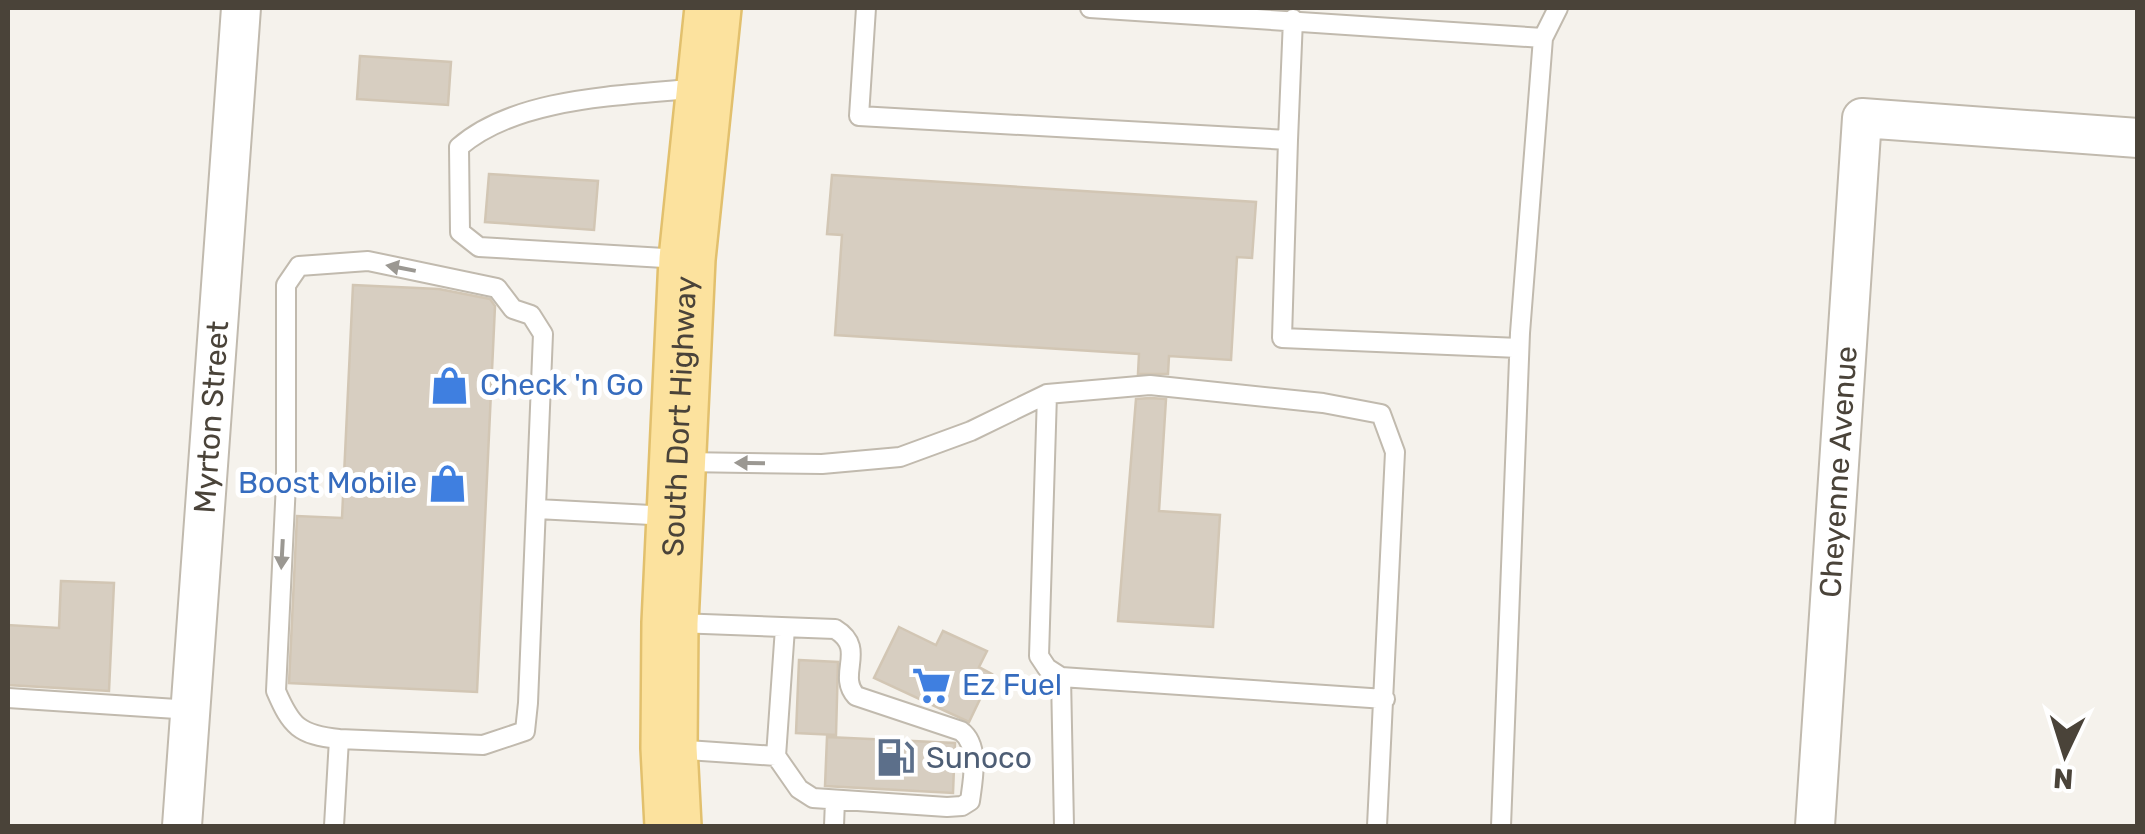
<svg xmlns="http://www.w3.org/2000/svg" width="2145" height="834" viewBox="0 0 2145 834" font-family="Rubik,sans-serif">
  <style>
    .building { fill: #d7cec1; stroke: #d2c6b4; stroke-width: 2.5 }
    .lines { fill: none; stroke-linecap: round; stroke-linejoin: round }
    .lane-casing { stroke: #c1baae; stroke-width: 22 }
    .street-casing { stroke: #c1baae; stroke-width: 42 }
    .primary-casing { stroke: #e2c06d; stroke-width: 60 }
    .lane { stroke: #fff; stroke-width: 18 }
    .street { stroke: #fff; stroke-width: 38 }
    .primary { stroke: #fce29e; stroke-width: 55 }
    .oneway { fill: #9b9892 }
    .labels { text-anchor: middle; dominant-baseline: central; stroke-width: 10; stroke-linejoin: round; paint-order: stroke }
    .shop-label { font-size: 30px; fill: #366cbe; stroke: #fff; text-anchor: start }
    .street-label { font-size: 30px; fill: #4a4339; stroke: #fff }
    .service-label { font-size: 30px; fill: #4e5e75; stroke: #fff; text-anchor: start }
  </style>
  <rect width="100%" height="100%" fill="#f5f2ec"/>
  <path class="building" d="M360,56L451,62L448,105L357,99Z
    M489,174L598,181L594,230L485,222Z
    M832,175L1256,202L1252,258L1237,257L1231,360L1169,356L1168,374H1138L1139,354L835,335L842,235L827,234Z
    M353,285L439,289L490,299L495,306L477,692L289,683L297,516L342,518Z
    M1150,398L1166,399L1159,511L1220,515L1213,627L1118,621L1136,399Z
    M61,581L114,583L109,691L8,685V625L59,628Z
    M899,627L936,645L943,631L987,651L979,667L992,674L969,722L874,678Z
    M799,660L838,662L836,735L796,733Z
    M827,737L955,743L953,793L825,786Z"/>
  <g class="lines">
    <defs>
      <path id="lane" d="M866,8L859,116L1288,140L1293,19
        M1090,8L1543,38L1520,333L1501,826
        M1543,38L1558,8
        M1288,140L1282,338L1519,348
        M681,259L479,247L460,232L459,147C518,96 624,96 699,88
        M1047,394L1039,656L1047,668L1061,677L1385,699
        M683,462L822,464L900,457L971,431L1047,394L1150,385L1323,403L1381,414L1395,452L1377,826
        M537,509L670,516
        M677,623L835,629C868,649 836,674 856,696L961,731C980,745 973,779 970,801L962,806L947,807L813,798L799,789L776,756L785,628
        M1061,677L1064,826
        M8,698L192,710
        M672,749L776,756
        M334,826L339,739L483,745L525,731L528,703L543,334L531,315L513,309L497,288L368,261L299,266L286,285V483L276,691C291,726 299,735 339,739
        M834,826L835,800"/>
      <g id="street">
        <path id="s1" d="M182,826L241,8"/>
        <path id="s2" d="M1815,826L1862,118L2138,138"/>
      </g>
      <g id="primary">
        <path id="s3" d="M673,826L669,748L670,623L687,259L713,8"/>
      </g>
    </defs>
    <use href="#lane" class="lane-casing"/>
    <use href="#street" class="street-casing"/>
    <use href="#primary" class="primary-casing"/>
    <use href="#lane" class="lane"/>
    <use href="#street" class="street"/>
    <use href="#primary" class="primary"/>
  </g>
  <defs><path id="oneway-solid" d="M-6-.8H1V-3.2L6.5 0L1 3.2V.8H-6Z" transform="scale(2.5)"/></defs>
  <g class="oneway">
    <use href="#oneway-solid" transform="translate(401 268) rotate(-169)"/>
    <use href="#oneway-solid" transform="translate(750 463) rotate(-179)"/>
    <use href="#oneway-solid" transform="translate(282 554) rotate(93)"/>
  </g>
  <defs>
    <symbol id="shop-bare" viewBox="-9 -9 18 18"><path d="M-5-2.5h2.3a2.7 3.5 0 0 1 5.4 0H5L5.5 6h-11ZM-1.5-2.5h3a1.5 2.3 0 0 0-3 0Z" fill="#3f7fe0" stroke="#fff" stroke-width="2.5" paint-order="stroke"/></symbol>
    <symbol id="supermarket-bare" viewBox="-9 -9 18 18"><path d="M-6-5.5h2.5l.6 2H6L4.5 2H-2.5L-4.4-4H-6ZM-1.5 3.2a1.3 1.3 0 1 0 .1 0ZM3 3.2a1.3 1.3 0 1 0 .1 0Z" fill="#3f7fe0" stroke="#fff" stroke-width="2.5" paint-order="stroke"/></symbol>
    <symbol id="fuel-bare" viewBox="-9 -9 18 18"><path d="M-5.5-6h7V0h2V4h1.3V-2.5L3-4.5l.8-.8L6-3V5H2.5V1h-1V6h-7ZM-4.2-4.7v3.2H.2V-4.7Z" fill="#5c6f8a" stroke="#fff" stroke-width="2.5" paint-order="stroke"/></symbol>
  </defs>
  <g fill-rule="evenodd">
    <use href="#shop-bare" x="422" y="358" width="55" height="55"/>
    <use href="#shop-bare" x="420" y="456" width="55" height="55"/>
    <use href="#supermarket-bare" x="904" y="658" width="55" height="55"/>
    <use href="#fuel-bare" x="868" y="730" width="55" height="55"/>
  </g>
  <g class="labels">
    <g class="shop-label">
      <text x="480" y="385">Check 'n Go</text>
      <text x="417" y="483" text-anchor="end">Boost Mobile</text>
      <text x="962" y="685">Ez Fuel</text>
    </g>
    <g class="street-label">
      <text stroke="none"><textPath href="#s3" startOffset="410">South Dort Highway</textPath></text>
      <text stroke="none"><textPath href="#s1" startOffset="410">Myrton Street</textPath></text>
      <text stroke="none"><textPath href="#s2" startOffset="355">Cheyenne Avenue</textPath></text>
    </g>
    <g class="service-label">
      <text x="926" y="758">Sunoco</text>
    </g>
  </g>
  <rect width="2145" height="834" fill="none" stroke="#4a4339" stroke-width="20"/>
  <g transform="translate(2065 754) rotate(184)" stroke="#ffffff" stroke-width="8" paint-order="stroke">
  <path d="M0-8L18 38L0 25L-18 38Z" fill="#4a4339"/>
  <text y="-15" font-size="28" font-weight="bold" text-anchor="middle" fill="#4a4339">N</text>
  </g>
</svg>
